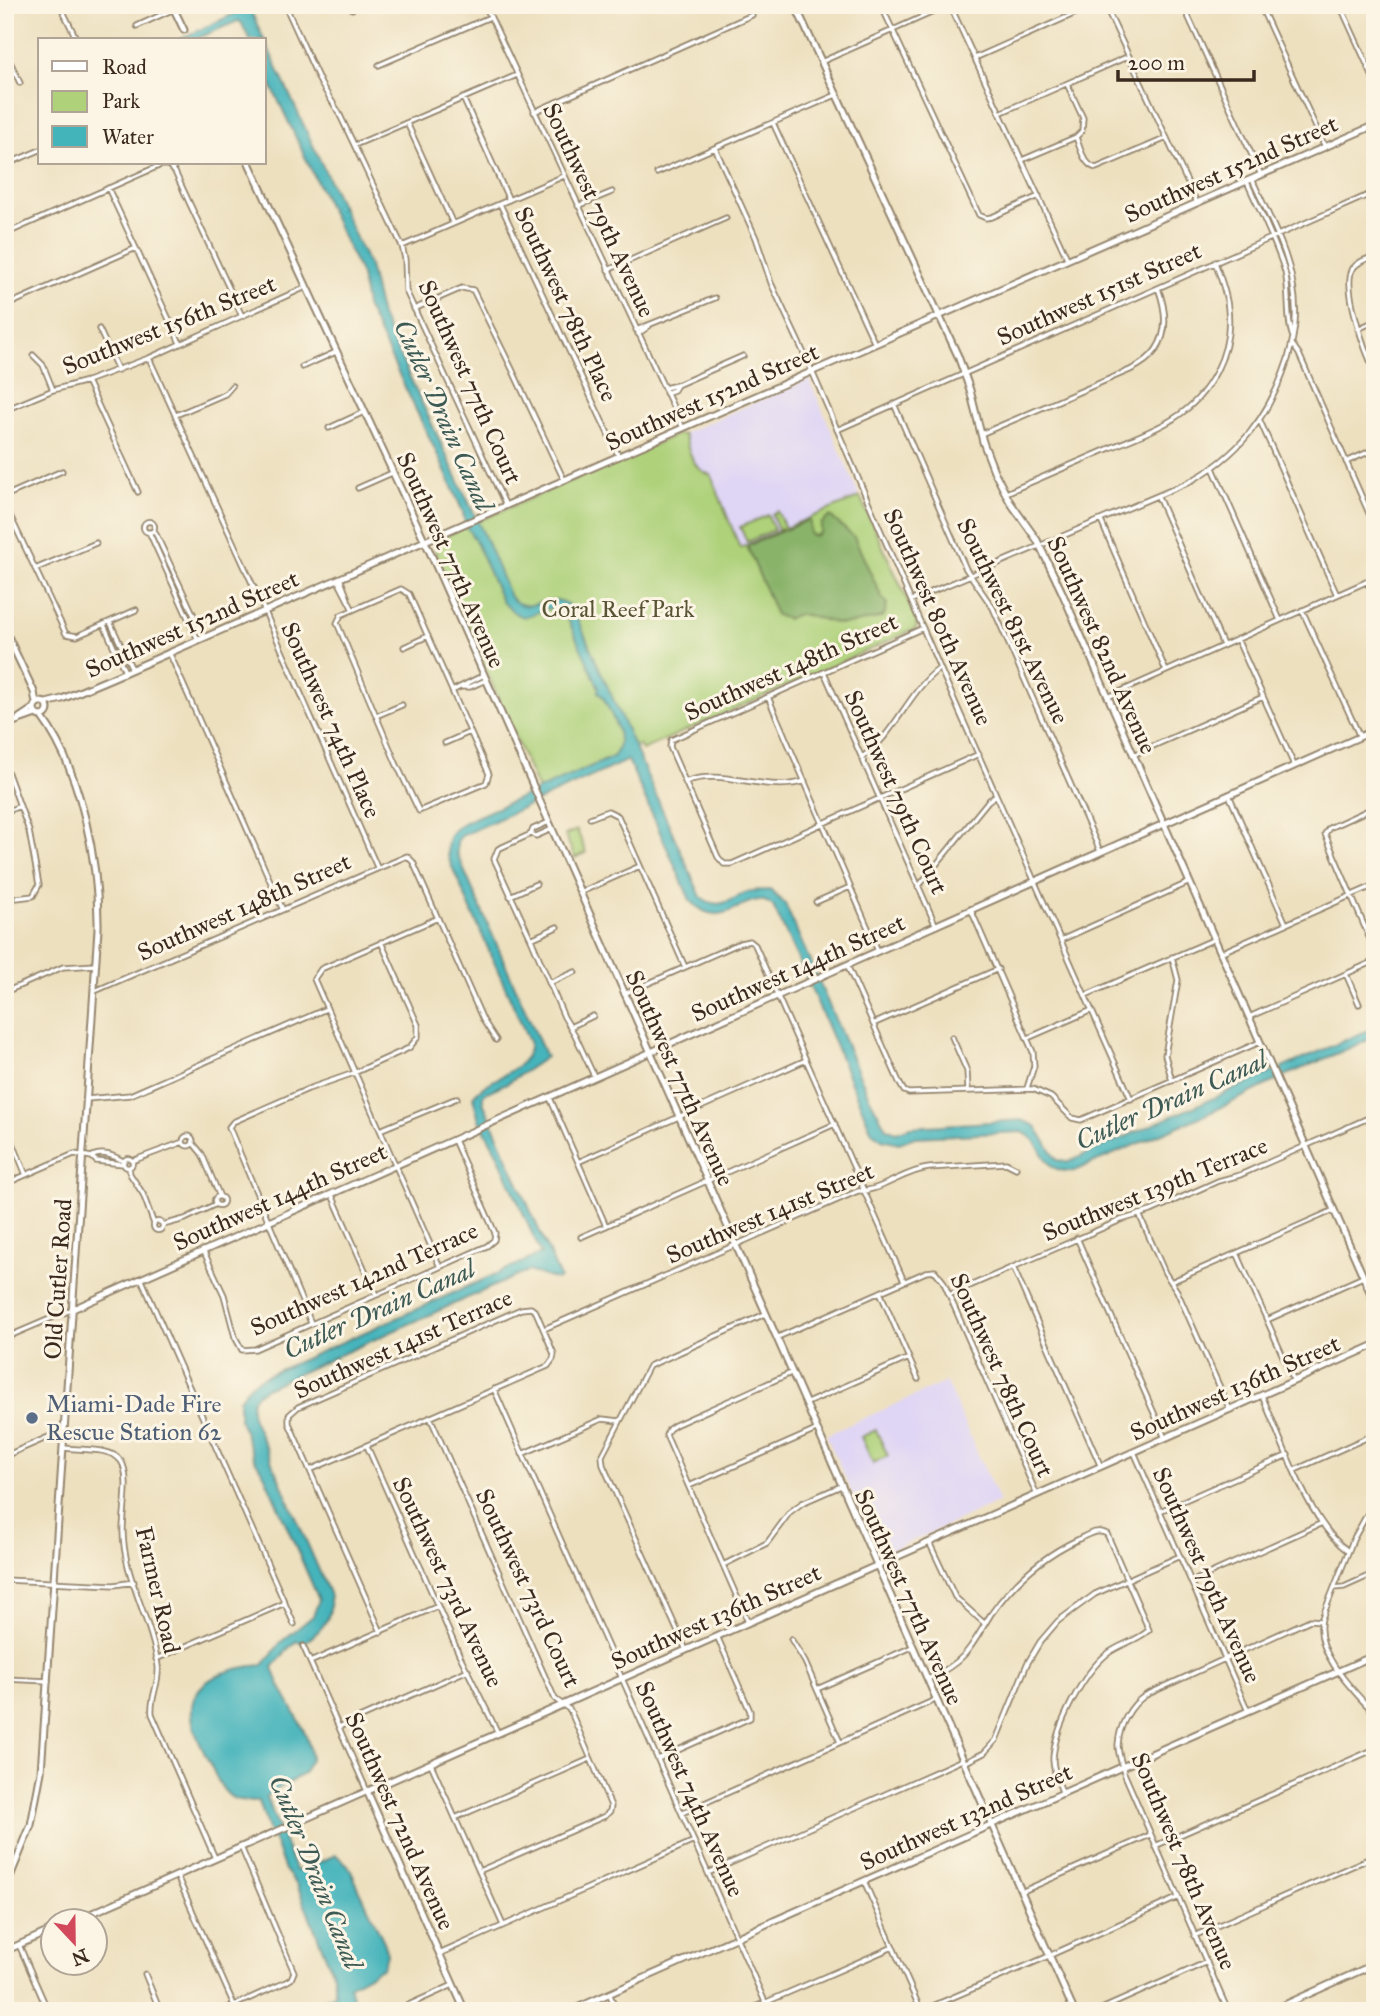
<svg xmlns="http://www.w3.org/2000/svg" width="1380" height="2016" viewBox="0 0 1380 2016" font-family="'IM FELL Great Primer',serif">
  <style>
    .built { fill: #dfd5f5 }
    .green { fill: #aed17a; stroke: #747e4c; stroke-width: 2 }
    .forest { fill: #8ab36a; stroke: #626e44; stroke-width: 2 }
    .water { fill: #44b4bb; stroke: #406f6c; stroke-width: 2 }
    .lines { fill: none; stroke-linecap: round; stroke-linejoin: round }
    .street-casing { stroke: #94856e; stroke-width: 7 }
    .secondary-casing { stroke: #94856e; stroke-width: 9 }
    .street { stroke: #fff; stroke-width: 3.5 }
    .secondary { stroke: #fff; stroke-width: 5 }
    .service-dot { fill: #5c6f8a; stroke: #fcf5e5; stroke-width: 2.5 }
    .labels { text-anchor: middle; dominant-baseline: central; stroke-width: 6; stroke-linejoin: round; paint-order: stroke }
    .street-label { font-size: 24px; fill: #3b2a1e; stroke: #fcf5e5 }
    .park-label { font-size: 24px; fill: #585435; stroke: #fcf5e5 }
    .service-label { font-size: 24px; fill: #4e5e75; stroke: #fcf5e5; text-anchor: start }
    .water-label { font-size: 26px; font-style: italic; fill: #3e5a55; stroke: #fcf5e5 }
  </style>
  <rect width="100%" height="100%" fill="#fcf5e5"/>
  <filter id="ink" filterUnits="userSpaceOnUse"><feTurbulence type="fractalNoise" baseFrequency=".0143" numOctaves="2"/><feDisplacementMap in="SourceGraphic" scale="14" xChannelSelector="R" yChannelSelector="G"/><feConvolveMatrix kernelMatrix="1 2 1 2 8 2 1 2 1" color-interpolation-filters="sRGB"/></filter>
  <filter id="wash" filterUnits="userSpaceOnUse"><feTurbulence type="fractalNoise" baseFrequency=".00686" numOctaves="4" result="noise"/><feDisplacementMap in="SourceGraphic" scale="28" xChannelSelector="R" yChannelSelector="G"/><feGaussianBlur stdDeviation="1.57" result="paint"/><feColorMatrix in="noise" values="0 0 0 0 0 0 0 0 0 0 0 0 0 0 0 0 0 1.4 0 .05"/><feComposite in="paint" operator="in"/></filter>
  <g filter="url(#wash)">
    <rect width="100%" height="100%" fill="#ede0bf"/>
    <path class="built" d="M809,379L860,497L740,548L711,476L700,472L695,466L684,436L680,435Z
      M946,1382L999,1502L883,1554L878,1551L826,1435Z"/>
    <path class="green" d="M678,434L684,435C690,453 692,469 711,475L740,548L783,529L778,530L772,514L777,511L785,528L860,497L917,621L916,629L642,750L639,745L538,790L435,552V542L442,537Z
      M768,515L774,530L747,542L740,527Z
      M577,830L586,853L575,858L565,835Z
      M876,1430L888,1456L873,1463L861,1437Z"/>
    <path class="forest" d="M830,516L854,537L882,598L887,604L884,616C876,619 849,625 841,624C822,622 805,608 787,619L776,615L747,546L810,519V534L815,536L821,532V524Z"/>
    <path class="water" d="M231,5H248L369,266L381,316L484,535L510,597C532,621 552,583 574,611L701,897C718,911 730,900 747,892C754,890 762,890 770,890L785,904L869,1097L886,1128L896,1132L910,1127L1022,1120L1036,1126L1057,1160L1068,1162L1375,1027V1037L1287,1075L1216,1110L1074,1171C1038,1174 1047,1142 1022,1132L915,1137L899,1143L882,1139L872,1132L805,974L773,906C746,883 726,939 690,900L628,760L461,836L457,842V854L546,1057L509,1082L487,1092L483,1096V1102L560,1278L557,1280L528,1271L521,1274L268,1387C253,1395 247,1401 253,1419L329,1593C334,1616 324,1629 305,1642L301,1643L297,1641L289,1648L273,1667C281,1698 310,1727 311,1759L303,1774L266,1796L295,1869L298,1871L336,1855L348,1865L385,1944L387,1954L383,1967L349,1986L356,2011H348L344,2004L340,2003L321,2011H298L335,1994L333,1974L297,1885L285,1870L274,1841L270,1836L259,1801C251,1800 241,1802 233,1798C221,1792 215,1773 209,1762C202,1748 193,1731 192,1716C188,1678 233,1667 263,1665L281,1642L313,1616L319,1600L265,1476L253,1456L239,1417V1399L251,1383L261,1378L541,1254L497,1153L479,1120L473,1097C487,1076 533,1072 529,1041L449,860C444,841 449,830 467,821L613,757C628,739 611,715 603,697L598,692L599,688L565,613L558,609L550,608L524,617L516,614L502,602L475,540L465,525L463,512L441,462L366,306L361,275L264,70V40H250L241,22L238,21L193,40H178L234,14L236,10Z"/>
  </g>
  <g filter="url(#ink)">
    <g class="lines">
      <defs>
        <path id="street" d="M60,5L77,40
          M285,5L321,84L338,111L402,246L405,259L406,291L506,506
          M351,5L352,9
          M485,5L683,428
          M881,5L979,215L986,218L992,217L1039,196
          M950,5L1067,258
          M1105,5L1197,203
          M1183,5L1261,175
          M1260,5L1325,147
          M1340,5L1375,82
          M137,26L174,9
          M5,51L20,83
          M975,58L1094,5
          M821,62L949,5
          M379,65L490,17
          M463,98L509,200
          M534,112L752,15
          M1000,113L1129,56
          M407,123L453,224
          M773,123L875,344
          M1076,137C1080,148 1084,165 1096,168L1167,138
          M355,145L517,75
          M715,148L756,238L771,283L808,362L940,668L1131,1099
          M1022,160L1076,137L1082,131L1083,118L1067,84
          M5,165L40,150
          M657,173L836,95
          M1247,182C1260,211 1276,242 1285,272C1290,291 1286,322 1293,337
          M108,188L180,343
          M500,204L619,457
          M578,206L612,192
          M5,234L161,165H168L175,172L242,316
          M402,246L564,176
          M1375,256C1367,259 1356,262 1352,270C1343,289 1365,352 1375,371
          M608,270L726,218
          M5,306L136,248
          M414,309L462,288L473,290L512,369L564,480
          M99,329L118,370
          M1358,329L1375,321
          M636,330L715,298
          M638,334L649,326
          M1292,344L1299,354L1375,527
          M33,355L43,365L53,390
          M149,358L262,605L377,867
          M302,367L336,352
          M87,381L138,492
          M664,388L677,385L743,356
          M666,393L674,390L677,385
          M894,404L966,569L993,608L1100,851
          M5,410L53,390L87,381L149,358L306,287
          M176,415L225,394L232,386
          M1260,421L1337,595
          M329,428L364,412
          M837,430L1375,192
          M981,434L1130,370C1167,353 1171,323 1158,288
          M1346,462L1375,449
          M1213,468L1280,620
          M358,488L392,473
          M1006,493C1040,478 1075,463 1110,448C1131,439 1154,431 1173,419C1210,396 1233,352 1228,309C1227,293 1220,277 1215,262
          M5,496L62,471
          M1158,497L1223,645
          M5,505L66,634L77,636L136,610
          M1101,521L1166,671
          M143.5 527a5.5 5.5 0 1 1 11 0a5.5 5.5 0 1 1-11 0Z
          M154,530L204,637
          M149,532L198,640
          M35,569L96,543
          M340,578L348,599
          M337,579L353,610
          M1367,581L1375,598
          M401,589L409,594L489,774L486,783L419,811L396,763L337,623L341,615Z
          M912,600L1185,484C1239,457 1270,415 1288,359C1295,333 1298,312 1293,285C1287,248 1267,213 1252,179
          M1302,610L1360,737
          M110,622L132,669
          M104,625L125,672
          M923,628L671,740L670,747L718,857L724,864H732L979,754
          M1237,639L1294,765
          M404,647L428,636
          M169,652L282,908
          M824,672L936,926
          M462,687H470L486,680
          M452,691L484,675
          M768,697L878,951
          M1108,697L1375,578
          M376,716L402,705
          M445,743L470,732
          M1133,755L1263,697
          M862,757C895,736 908,691 940,668
          M5,765L29,831L39,885L33,896L17,898
          M685,782C723,767 767,794 805,781
          M1229,795L1286,924
          M1375,807L1329,828L1325,834L1375,951
          M5,812L20,806
          M590,818L608,811L618,816L685,967
          M549,822L533,829L531,834L498,849L494,859L531,939L564,1017L575,1035L594,1076
          M531,834L536,836L552,829
          M918,887L988,801L996,795
          M581,892L640,866
          M510,896L536,884
          M816,902L850,887
          M971,910L1033,1052L1034,1066L1027,1088
          M438,918L321,969L314,979L440,1267
          M531,939L557,927
          M1061,940L1190,882
          M1220,953L1375,885
          M1172,957L1178,980L1165,1055L1172,1081
          M847,965L900,1084L904,1091L909,1093L1033,1089L1051,1097L1072,1118L1081,1120L1260,1042
          M1346,974L1359,1004
          M549,983L575,972
          M95,991L407,856L413,862L483,1020L496,1040
          M5,992L63,967L96,965
          M624,994L740,943L750,941L755,945L904,1281
          M1086,995L1215,939
          M1249,1017L1375,961
          M873,1024L998,969
          M570,1027L593,1016
          M952,1037L967,1071L968,1090
          M1028,1038L1092,1010
          M550,1098L606,1226
          M87,1099L130,1095L326,1009
          M1370,1118L1375,1129
          M380,1130L457,1098
          M183 1141a5 5 0 1 1 10 0a5 5 0 1 1-10 0Z
          M11,1138L26,1175
          M193,1143L202,1154L220,1197
          M93,1156C103,1151 114,1156 123,1161
          M123.5 1163a4.5 4.5 0 1 1 9 0a4.5 4.5 0 1 1-9 0Z
          M132,1161L183,1142
          M578,1162L806,1060
          M129,1167L130,1174L143,1194L154,1224
          M5,1184L74,1154L92,1157L96,1161L123,1164
          M332,1195L376,1295
          M214.5 1201a4.5 4.5 0 1 1 9 0a4.5 4.5 0 1 1-9 0Z
          M1139,1214L1165,1273L1177,1291L1230,1410
          M153.5 1226a4.5 4.5 0 1 1 9 0a4.5 4.5 0 1 1-9 0Z
          M163,1225L185,1219L216,1204
          M581,1237L835,1124
          M1077,1238L1165,1438
          M203,1250L224,1295L235,1337L242,1350L255,1349L487,1246L494,1240L495,1233L454,1140
          M1237,1253L1294,1381
          M1013,1267L1101,1467
          M141,1278L294,1624
          M1173,1281L1334,1210
          M880,1292L918,1379
          M949,1295L1121,1220L1151,1211L1218,1181L1240,1175L1375,1115
          M1267,1320L1363,1277
          M311,1323L229,1127L233,1122L308,1089L354,1073L409,1048L418,1037V1025L381,942
          M544,1329L858,1191C883,1191 903,1171 929,1168L1006,1163L1016,1168
          M778,1337L926,1272L935,1271L943,1281L1037,1495
          M5,1338L73,1309
          M494,1389L769,2011
          M1262,1396C1282,1440 1309,1524 1348,1551
          M807,1403L909,1358
          M430,1417L555,1699L570,1710L611,1806L610,1811L605,1816L479,1871
          M367,1446L459,1654L498,1733
          M64,1448C80,1450 111,1447 121,1461C131,1475 123,1512 123,1530C123,1577 152,1620 158,1666C160,1683 150,1697 152,1714L215,1858
          M1134,1452L1248,1711
          M522,1454L602,1419L620,1421
          M5,1456L53,1435L63,1433
          M310,1470L548,1366L553,1359L554,1354L536,1312L531,1308L521,1309L298,1407L289,1415V1423L381,1632
          M1295,1470L1375,1434
          M689,1486L816,1430
          M1375,1500L1353,1540L1322,1618C1313,1652 1354,1691 1375,1714
          M1160,1511L1288,1455
          M929,1542L955,1597L985,1624
          M723,1565L767,1543L790,1512L802,1503L841,1486
          M5,1580L114,1585L134,1582
          M1191,1582L1320,1524
          M1334,1588L1344,1587L1375,1573
          M748,1622L666,1435L669,1429L675,1425L791,1373
          M791,1639L805,1662L840,1742
          M303,1646L367,1791
          M686,1650L603,1465L602,1456L649,1366L765,1314
          M156,1659L285,1603
          M310,1662L438,1606
          M5,1679L48,1681
          M928,1679C941,1673 954,1666 964,1655C975,1643 982,1628 991,1614C1013,1583 1043,1556 1077,1540C1087,1535 1097,1528 1107,1534L1149,1630C1137,1641 1120,1644 1107,1654C1083,1673 1055,1727 1053,1758C1053,1770 1058,1782 1063,1794
          M817,1689L912,1647
          M339,1727L468,1670
          M658,1759L750,1718V1711L717,1636
          M964,1763L984,1753L996,1740L1027,1664L1040,1642L1058,1621L1095,1594L1180,1556
          M431,1764L503,1925
          M682,1813L935,1700
          M455,1818L590,1759
          M1155,1846L1375,1749
          M708,1873L962,1760
          M177,1876L234,2005
          M864,1881L921,2011L1042,1959L1177,1898
          M1021,1892L1150,1835
          M1194,1936L1375,1856
          M19,1945L48,2011
          M439,1954L694,1841
          M145,1974L160,2011
          M609,1993L617,2011
          M221,2011L286,1982L291,1979L294,1972L241,1847
          M395,2011L453,1985
          M746,2011L893,1947
          M1097,2011L1207,1962
          M1228,2011L1124,1773C1122,1764 1118,1754 1118,1745C1119,1726 1130,1705 1146,1695L1310,1620L1321,1621"/>
        <path id="secondary" d="M172,5L184,30
          M795,5L958,356L970,390L983,442L994,471L1010,502L1037,540L1061,590L1375,1303
          M249,163L429,550L1074,2011
          M5,630L34,692L36,703
          M34 709a7 7 0 1 1 14 0a7 7 0 1 1-14 0Z
          M46,703L62,699L112,678L1375,125
          M19,718L34,708
          M5,725L36,714
          M73,1309L1375,730
          M367,1791L465,2011
          M5,1889L31,1825L41,1772L98,929C99,863 81,769 41,716
          M72,1922L1375,1345
          M5,1951L52,1930
          M570,2011L1375,1655
          M1271,2011L1375,1964"/>
      </defs>
      <use href="#street" class="street-casing"/>
      <use href="#secondary" class="secondary-casing"/>
      <use href="#street" class="street"/>
      <use href="#secondary" class="secondary"/>
    </g>
  </g>
  <circle class="service-dot" cx="32" cy="1418" r="7"/>
  <g class="labels">
    <g class="street-label">
      <text transform="translate(1231 169) rotate(-24)">Southwest 152nd Street</text>
      <text transform="translate(599 210) rotate(65)">Southwest 79th Avenue</text>
      <text transform="translate(1099 294) rotate(-24)">Southwest 151st Street</text>
      <text transform="translate(566 304) rotate(65)">Southwest 78th Place</text>
      <text transform="translate(169 325) rotate(-22)">Southwest 156th Street</text>
      <text transform="translate(470 382) rotate(66)">Southwest 77th Court</text>
      <text transform="translate(712 397) rotate(-24)">Southwest 152nd Street</text>
      <text transform="translate(451 560) rotate(66)">Southwest 77th Avenue</text>
      <text transform="translate(938 617) rotate(66)">Southwest 80th Avenue</text>
      <text transform="translate(1013 621) rotate(64)">Southwest 81st Avenue</text>
      <text transform="translate(192 624) rotate(-24)">Southwest 152nd Street</text>
      <text transform="translate(1102 645) rotate(66)">Southwest 82nd Avenue</text>
      <text transform="translate(791 667) rotate(-24)">Southwest 148th Street</text>
      <text transform="translate(331 720) rotate(66)">Southwest 74th Place</text>
      <text transform="translate(896 792) rotate(66)">Southwest 79th Court</text>
      <text transform="translate(244 907) rotate(-24)">Southwest 148th Street</text>
      <text transform="translate(798 968) rotate(-24)">Southwest 144th Street</text>
      <text transform="translate(680 1078) rotate(66)">Southwest 77th Avenue</text>
      <text transform="translate(1155 1189) rotate(-22)">Southwest 139th Terrace</text>
      <text transform="translate(280 1197) rotate(-24)">Southwest 144th Street</text>
      <text transform="translate(770 1213) rotate(-23)">Southwest 141st Street</text>
      <text transform="translate(58 1279) rotate(-86)">Old Cutler Road</text>
      <text transform="translate(364 1279) rotate(-24)">Southwest 142nd Terrace</text>
      <text transform="translate(403 1344) rotate(-24)">Southwest 141st Terrace</text>
      <text transform="translate(1002 1375) rotate(66)">Southwest 78th Court</text>
      <text transform="translate(1235 1388) rotate(-24)">Southwest 136th Street</text>
      <text transform="translate(1207 1575) rotate(66)">Southwest 79th Avenue</text>
      <text transform="translate(448 1582) rotate(65)">Southwest 73rd Avenue</text>
      <text transform="translate(528 1588) rotate(65)">Southwest 73rd Court</text>
      <text transform="translate(158 1590) rotate(77)">Farmer Road</text>
      <text transform="translate(909 1597) rotate(66)">Southwest 77th Avenue</text>
      <text transform="translate(716 1617) rotate(-24)">Southwest 136th Street</text>
      <text transform="translate(690 1789) rotate(66)">Southwest 74th Avenue</text>
      <text transform="translate(966 1817) rotate(-24)">Southwest 132nd Street</text>
      <text transform="translate(400 1821) rotate(66)">Southwest 72nd Avenue</text>
      <text transform="translate(1184 1861) rotate(67)">Southwest 78th Avenue</text>
    </g>
    <g class="park-label">
      <text x="618" y="609">Coral Reef Park</text>
    </g>
    <g class="service-label">
      <text x="46" y="1404">Miami-Dade Fire<tspan x="46" dy="28">Rescue Station 62</tspan></text>
    </g>
    <g class="water-label">
      <text transform="translate(444 415) rotate(66)">Cutler Drain Canal</text>
      <text transform="translate(1171 1100) rotate(-24)">Cutler Drain Canal</text>
      <text transform="translate(379 1309) rotate(-24)">Cutler Drain Canal</text>
      <text transform="translate(316 1872) rotate(68)">Cutler Drain Canal</text>
    </g>
  </g>
  <rect width="1380" height="2016" fill="none" stroke="#fcf5e5" stroke-width="28"/>
  <rect x="38" y="38" width="228" height="126" fill="#fcf5e5" stroke="#afa495" stroke-width="2"/>
  <rect x="52" y="61" width="35" height="10" fill="#ffffff" stroke="#afa495" stroke-width="2"/>
  <text x="102" y="74" font-size="21" fill="#3b2a1e">Road</text>
  <rect x="52" y="91" width="35" height="21" fill="#aed17a" stroke="#afa495" stroke-width="2"/>
  <text x="102" y="108" font-size="21" fill="#3b2a1e">Park</text>
  <rect x="52" y="126" width="35" height="21" fill="#44b4bb" stroke="#afa495" stroke-width="2"/>
  <text x="102" y="144" font-size="21" fill="#3b2a1e">Water</text>
  <g transform="translate(74 1942) rotate(158)"><circle r="33" fill="#fcf5e5" stroke="#afa495" stroke-width="2"/>
  <path d="M0-5L12 26L0 18L-12 26Z" fill="#d1495b"/>
  <text y="-10" font-size="19" font-weight="bold" text-anchor="middle" fill="#3b2a1e">N</text>
  </g>
  <path d="M1118 70v10h136v-10" fill="none" stroke="#3b2a1e" stroke-width="3.5"/>
  <text x="1128" y="70" font-size="21" fill="#3b2a1e" stroke="#fcf5e5" stroke-width="5" paint-order="stroke">200 m</text>
</svg>
